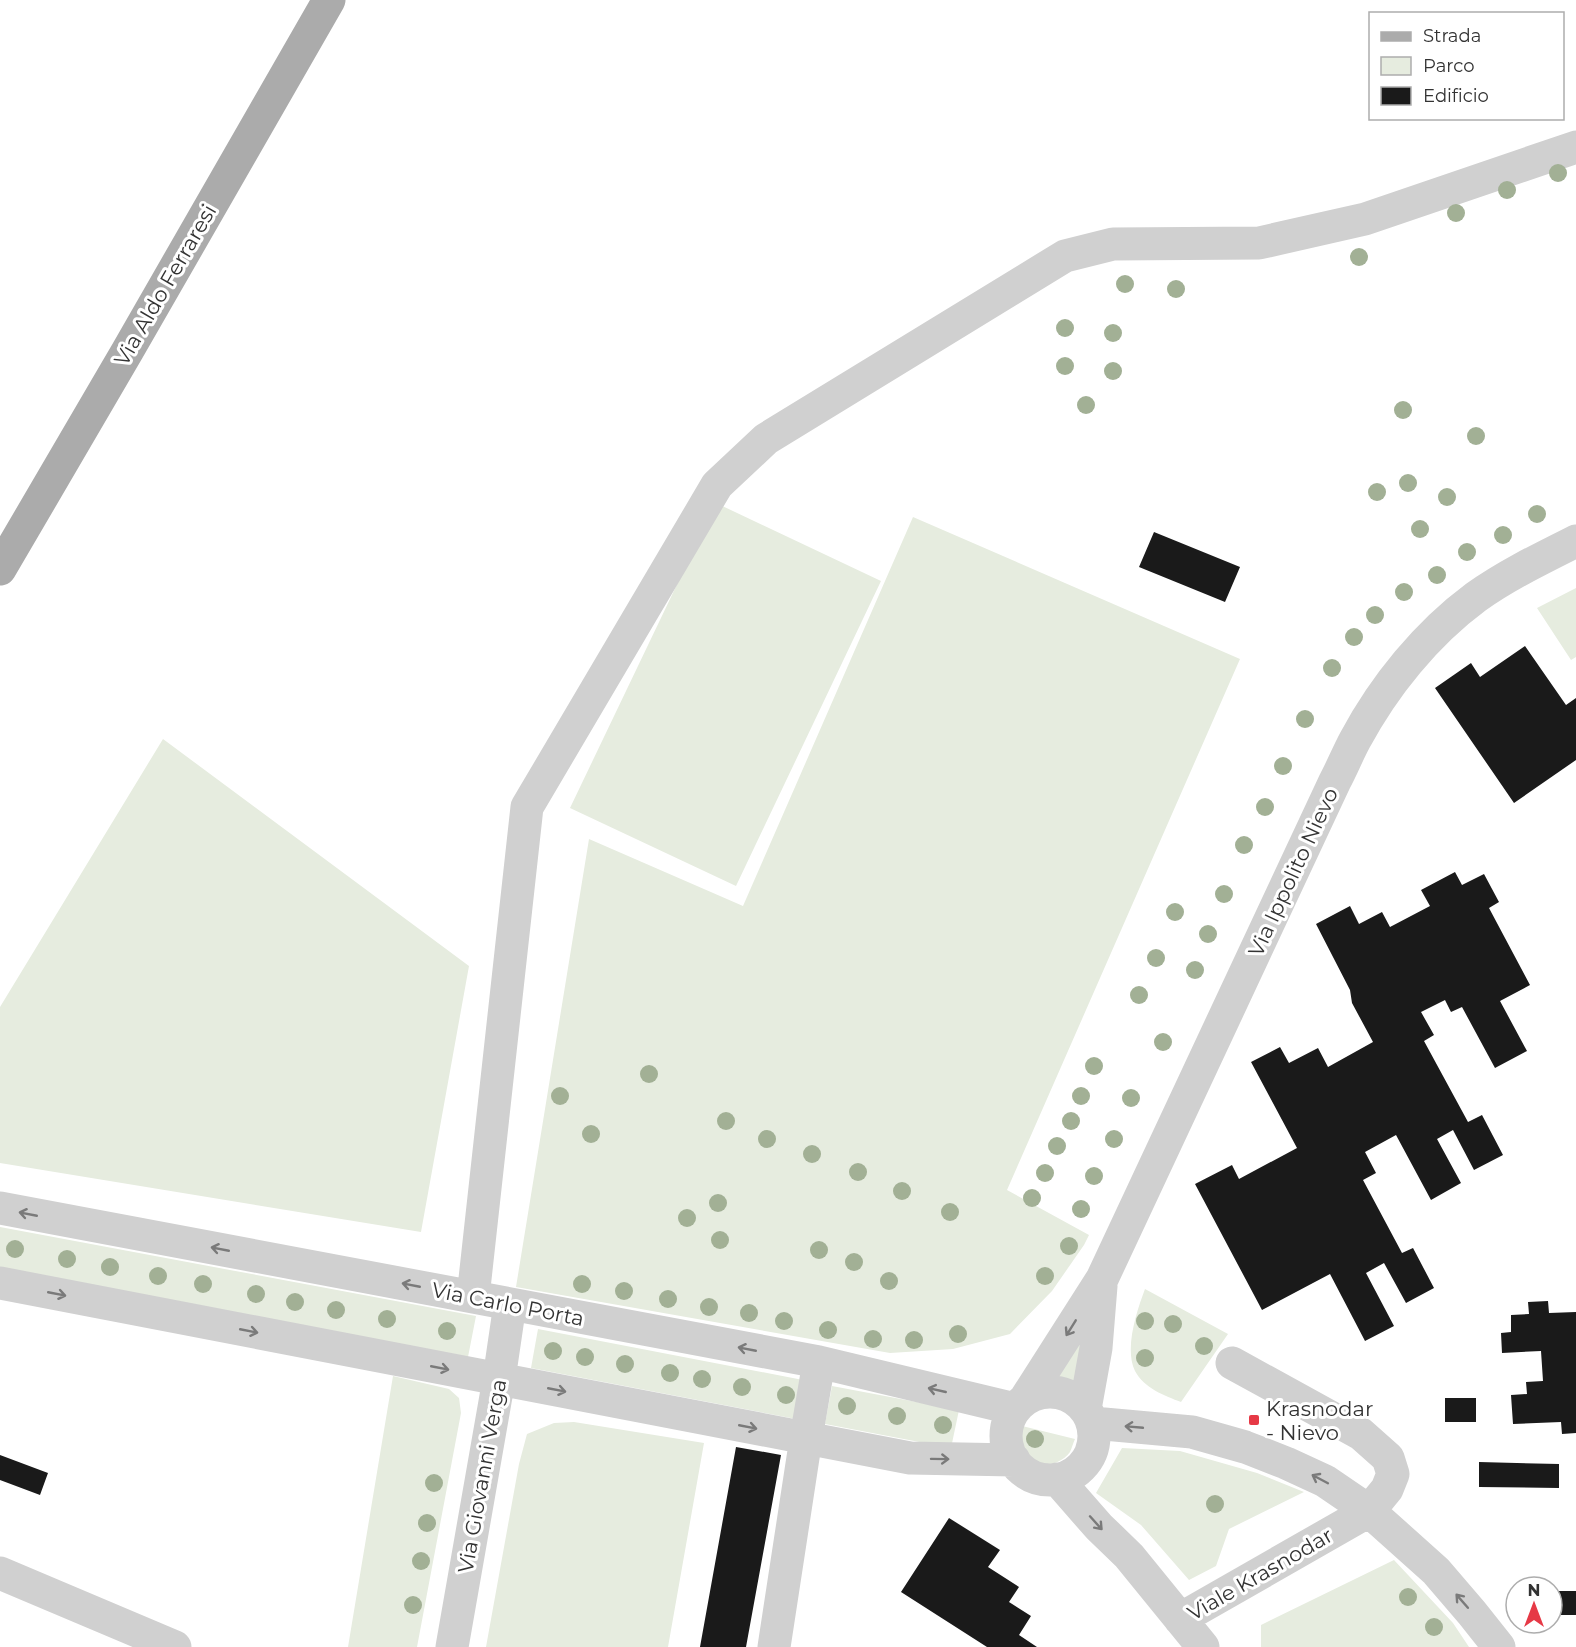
<svg xmlns="http://www.w3.org/2000/svg" width="1576" height="1647" viewBox="0 0 1576 1647" font-family="Montserrat,sans-serif">
  <style>
    .green { fill: #e6ecdf }
    .building { fill: #1a1a1a }
    .lines { fill: none; stroke-linecap: round; stroke-linejoin: round }
    .minor { stroke: #d0d0d0; stroke-width: 33 }
    .major { stroke: #ababab; stroke-width: 33 }
    .tree { fill: #a2b095 }
    .oneway { stroke: #7a7a7a }
    .poi-dot { fill: #e63946; stroke: #fff; stroke-width: 2 }
    .labels { text-anchor: middle; dominant-baseline: central; stroke-width: 6; stroke-linejoin: round; paint-order: stroke }
    .street-label { font-size: 21px; fill: #333; stroke: #fff }
    .poi-label { font-size: 21px; fill: #333; stroke: #fff; text-anchor: start }
  </style>
  <rect width="100%" height="100%" fill="#fff"/>
  <path class="green" d="M716,503L881,581L736,886L570,808Z
    M913,517L1240,659L1007,1190L1089,1235L1084,1245L1052,1291L1010,1334L953,1349L890,1353L516,1287L589,839L743,906Z
    M1576,588V657L1571,660L1537,608Z
    M163,739L469,966L421,1232L0,1163V1007Z
    M0,1227L476,1316L468,1357L0,1267Z
    M1145,1289L1228,1334L1181,1402C1165,1396 1144,1388 1135,1371C1124,1349 1137,1310 1145,1289Z
    M1089,1304L1084,1392L1042,1381Z
    M538,1329L803,1380L796,1419L531,1368Z
    M393,1376L449,1389L459,1398L461,1413L417,1647H348Z
    M832,1386L959,1410L951,1448L825,1424Z
    M574,1422L704,1443L668,1647H486L519,1464L527,1434L554,1423Z
    M1006,1422L1075,1439C1073,1443 1072,1448 1070,1452C1059,1468 1027,1471 1016,1454C1011,1445 1009,1432 1006,1422Z
    M1122,1448L1180,1451L1257,1473L1304,1492L1229,1529L1216,1566L1189,1580L1141,1525L1096,1493Z
    M1394,1560L1453,1623L1469,1647H1261V1625Z"/>
  <path class="building" d="M1154,532L1240,567L1225,602L1139,567Z
    M1525,646L1566,705L1576,698V760L1514,803L1435,688L1471,663L1480,677Z
    M1455,872L1462,885L1484,874L1499,902L1489,908L1530,985L1500,1001L1527,1051L1495,1068L1462,1007L1451,1012L1445,1000L1421,1012L1434,1035L1424,1041L1468,1122L1482,1115L1503,1155L1474,1170L1453,1130L1437,1139L1461,1183L1431,1200L1396,1135L1365,1152L1376,1173L1363,1180L1402,1253L1413,1248L1434,1288L1406,1303L1384,1263L1366,1273L1394,1326L1365,1341L1330,1274L1262,1310L1195,1184L1232,1165L1239,1179L1297,1148L1251,1062L1280,1047L1289,1063L1318,1048L1328,1067L1373,1042L1352,1003L1350,990L1316,924L1350,906L1359,924L1382,912L1390,927L1430,906L1421,890Z
    M1548,1301L1549,1313L1576,1312V1433L1562,1434L1561,1422L1513,1424L1511,1395L1527,1394L1526,1382L1543,1381L1541,1351L1502,1353L1501,1333L1511,1332V1315L1529,1314L1528,1302Z
    M1445,1398H1476V1422H1445Z
    M736,1447L781,1455L746,1647H700Z
    M0,1455L48,1473L40,1495L0,1480Z
    M1479,1462L1559,1464V1488L1479,1487Z
    M949,1518L1000,1550L988,1567L1019,1587L1009,1602L1031,1616L1019,1635L1037,1647H987L901,1592Z
    M1555,1591H1576V1615H1555Z"/>
  <g class="lines">
    <path class="minor" d="M0,1208L819,1362L1015,1409
      M0,1283L910,1458L1014,1460
      M473,1297L527,807L717,485L766,439L1065,256L1113,244L1259,243L1365,219L1576,147
      M1006 1436a44 44 0 1 1 88 0a44 44 0 1 1-88 0Z
      M1026,1398L1102,1279L1335,781C1342,768 1348,753 1355,740C1384,686 1426,634 1476,597C1507,575 1542,558 1576,541
      M1085,1409L1096,1348L1101,1286
      M1093,1423L1192,1432L1245,1447L1286,1463L1325,1481L1369,1511L1436,1571L1472,1613L1499,1647
      M1057,1479L1099,1527L1129,1556L1203,1647
      M0,1573L175,1647
      M1180,1619L1369,1511L1387,1489L1393,1474L1388,1458L1361,1434L1232,1363
      M452,1647L499,1379L510,1304
      M774,1647L806,1438L819,1362"/>
    <path class="major" d="M0,569L128,350L329,0"/>
  </g>
  <g class="tree">
    <circle cx="1558" cy="173" r="9"/>
    <circle cx="1507" cy="190" r="9"/>
    <circle cx="1456" cy="213" r="9"/>
    <circle cx="1359" cy="257" r="9"/>
    <circle cx="1125" cy="284" r="9"/>
    <circle cx="1176" cy="289" r="9"/>
    <circle cx="1065" cy="328" r="9"/>
    <circle cx="1113" cy="333" r="9"/>
    <circle cx="1065" cy="366" r="9"/>
    <circle cx="1113" cy="371" r="9"/>
    <circle cx="1086" cy="405" r="9"/>
    <circle cx="1403" cy="410" r="9"/>
    <circle cx="1476" cy="436" r="9"/>
    <circle cx="1408" cy="483" r="9"/>
    <circle cx="1377" cy="492" r="9"/>
    <circle cx="1447" cy="497" r="9"/>
    <circle cx="1537" cy="514" r="9"/>
    <circle cx="1420" cy="529" r="9"/>
    <circle cx="1503" cy="535" r="9"/>
    <circle cx="1467" cy="552" r="9"/>
    <circle cx="1437" cy="575" r="9"/>
    <circle cx="1404" cy="592" r="9"/>
    <circle cx="1375" cy="615" r="9"/>
    <circle cx="1354" cy="637" r="9"/>
    <circle cx="1332" cy="668" r="9"/>
    <circle cx="1305" cy="719" r="9"/>
    <circle cx="1283" cy="766" r="9"/>
    <circle cx="1265" cy="807" r="9"/>
    <circle cx="1244" cy="845" r="9"/>
    <circle cx="1224" cy="894" r="9"/>
    <circle cx="1175" cy="912" r="9"/>
    <circle cx="1208" cy="934" r="9"/>
    <circle cx="1156" cy="958" r="9"/>
    <circle cx="1195" cy="970" r="9"/>
    <circle cx="1139" cy="995" r="9"/>
    <circle cx="1163" cy="1042" r="9"/>
    <circle cx="1094" cy="1066" r="9"/>
    <circle cx="649" cy="1074" r="9"/>
    <circle cx="560" cy="1096" r="9"/>
    <circle cx="1081" cy="1096" r="9"/>
    <circle cx="1131" cy="1098" r="9"/>
    <circle cx="726" cy="1121" r="9"/>
    <circle cx="1071" cy="1121" r="9"/>
    <circle cx="591" cy="1134" r="9"/>
    <circle cx="767" cy="1139" r="9"/>
    <circle cx="1114" cy="1139" r="9"/>
    <circle cx="1057" cy="1146" r="9"/>
    <circle cx="812" cy="1154" r="9"/>
    <circle cx="858" cy="1172" r="9"/>
    <circle cx="1045" cy="1173" r="9"/>
    <circle cx="1094" cy="1176" r="9"/>
    <circle cx="902" cy="1191" r="9"/>
    <circle cx="1032" cy="1198" r="9"/>
    <circle cx="718" cy="1203" r="9"/>
    <circle cx="1081" cy="1209" r="9"/>
    <circle cx="950" cy="1212" r="9"/>
    <circle cx="687" cy="1218" r="9"/>
    <circle cx="720" cy="1240" r="9"/>
    <circle cx="1069" cy="1246" r="9"/>
    <circle cx="15" cy="1249" r="9"/>
    <circle cx="819" cy="1250" r="9"/>
    <circle cx="67" cy="1259" r="9"/>
    <circle cx="854" cy="1262" r="9"/>
    <circle cx="110" cy="1267" r="9"/>
    <circle cx="158" cy="1276" r="9"/>
    <circle cx="1045" cy="1276" r="9"/>
    <circle cx="889" cy="1281" r="9"/>
    <circle cx="203" cy="1284" r="9"/>
    <circle cx="582" cy="1284" r="9"/>
    <circle cx="624" cy="1291" r="9"/>
    <circle cx="256" cy="1294" r="9"/>
    <circle cx="668" cy="1299" r="9"/>
    <circle cx="295" cy="1302" r="9"/>
    <circle cx="709" cy="1307" r="9"/>
    <circle cx="336" cy="1310" r="9"/>
    <circle cx="749" cy="1313" r="9"/>
    <circle cx="387" cy="1319" r="9"/>
    <circle cx="784" cy="1321" r="9"/>
    <circle cx="1145" cy="1321" r="9"/>
    <circle cx="1173" cy="1324" r="9"/>
    <circle cx="828" cy="1330" r="9"/>
    <circle cx="447" cy="1331" r="9"/>
    <circle cx="958" cy="1334" r="9"/>
    <circle cx="873" cy="1339" r="9"/>
    <circle cx="914" cy="1340" r="9"/>
    <circle cx="1204" cy="1346" r="9"/>
    <circle cx="553" cy="1351" r="9"/>
    <circle cx="585" cy="1357" r="9"/>
    <circle cx="1145" cy="1358" r="9"/>
    <circle cx="625" cy="1364" r="9"/>
    <circle cx="670" cy="1373" r="9"/>
    <circle cx="702" cy="1379" r="9"/>
    <circle cx="742" cy="1387" r="9"/>
    <circle cx="786" cy="1395" r="9"/>
    <circle cx="847" cy="1406" r="9"/>
    <circle cx="897" cy="1416" r="9"/>
    <circle cx="943" cy="1425" r="9"/>
    <circle cx="1035" cy="1439" r="9"/>
    <circle cx="434" cy="1483" r="9"/>
    <circle cx="1215" cy="1504" r="9"/>
    <circle cx="427" cy="1523" r="9"/>
    <circle cx="421" cy="1561" r="9"/>
    <circle cx="1408" cy="1597" r="9"/>
    <circle cx="413" cy="1605" r="9"/>
    <circle cx="1434" cy="1627" r="9"/>
  </g>
  <defs><path id="oneway-shaft" d="M-6 0H5M1.5-3L5.5 0L1.5 3" fill="none" stroke-width="1.6" stroke-linecap="round" stroke-linejoin="round" transform="scale(1.5)"/></defs>
  <g class="oneway">
    <use href="#oneway-shaft" transform="translate(28 1214) rotate(-169)"/>
    <use href="#oneway-shaft" transform="translate(220 1249) rotate(-169)"/>
    <use href="#oneway-shaft" transform="translate(411 1285) rotate(-169)"/>
    <use href="#oneway-shaft" transform="translate(57 1294) rotate(11)"/>
    <use href="#oneway-shaft" transform="translate(1071 1328) rotate(122)"/>
    <use href="#oneway-shaft" transform="translate(249 1331) rotate(11)"/>
    <use href="#oneway-shaft" transform="translate(747 1349) rotate(-169)"/>
    <use href="#oneway-shaft" transform="translate(440 1368) rotate(11)"/>
    <use href="#oneway-shaft" transform="translate(557 1390) rotate(11)"/>
    <use href="#oneway-shaft" transform="translate(937 1390) rotate(-167)"/>
    <use href="#oneway-shaft" transform="translate(748 1427) rotate(11)"/>
    <use href="#oneway-shaft" transform="translate(1134 1427) rotate(-175)"/>
    <use href="#oneway-shaft" transform="translate(940 1459) rotate(1)"/>
    <use href="#oneway-shaft" transform="translate(1320 1479) rotate(-152)"/>
    <use href="#oneway-shaft" transform="translate(1096 1523) rotate(48)"/>
    <use href="#oneway-shaft" transform="translate(1462 1601) rotate(-131)"/>
  </g>
  <rect class="poi-dot" x="1248" y="1414" width="12" height="12" rx="3"/>
  <g class="labels">
    <g class="street-label">
      <text transform="translate(165 285) rotate(-60)">Via Aldo Ferraresi</text>
      <text transform="translate(1293 872) rotate(-65)">Via Ippolito Nievo</text>
      <text transform="translate(508 1304) rotate(11)">Via Carlo Porta</text>
      <text transform="translate(482 1476) rotate(-80)">Via Giovanni Verga</text>
      <text transform="translate(1260 1574) rotate(-30)">Viale Krasnodar</text>
    </g>
    <g class="poi-label">
      <text x="1266" y="1408">Krasnodar<tspan x="1266" dy="24">- Nievo</tspan></text>
    </g>
  </g>
  <rect x="1369" y="12" width="195" height="108" fill="#ffffff" stroke="#adadad" stroke-width="1.5"/>
  <rect x="1381" y="32" width="30" height="9" fill="#ababab" stroke="#adadad" stroke-width="1.5"/>
  <text x="1423" y="42" font-size="18" fill="#333333">Strada</text>
  <rect x="1381" y="57" width="30" height="18" fill="#e6ecdf" stroke="#adadad" stroke-width="1.5"/>
  <text x="1423" y="72" font-size="18" fill="#333333">Parco</text>
  <rect x="1381" y="87" width="30" height="18" fill="#1a1a1a" stroke="#adadad" stroke-width="1.5"/>
  <text x="1423" y="102" font-size="18" fill="#333333">Edificio</text>
  <g transform="translate(1534 1605)"><circle r="28" fill="#ffffff" stroke="#adadad" stroke-width="1.5"/>
  <path d="M0-4.5L10 22L0 15L-10 22Z" fill="#e63946"/>
  <text y="-9" font-size="16" font-weight="bold" text-anchor="middle" fill="#333333">N</text>
  </g>
</svg>
